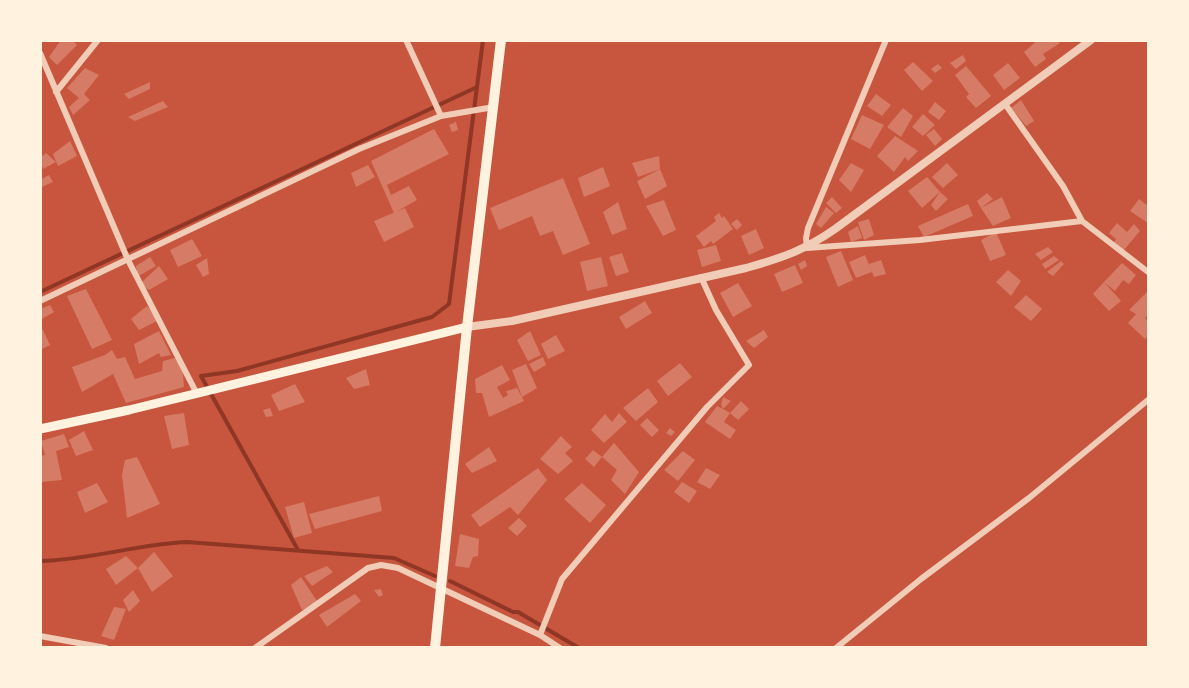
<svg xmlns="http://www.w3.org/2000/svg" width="1189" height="688" viewBox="0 0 1189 688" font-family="Manrope,sans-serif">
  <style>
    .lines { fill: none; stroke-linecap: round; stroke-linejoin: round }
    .stream { stroke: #8f3625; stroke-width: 4 }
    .building { fill: #d67c66 }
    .minor { stroke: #f1ccb7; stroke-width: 6 }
    .tertiary { stroke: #f1ccb7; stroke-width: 8 }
    .secondary { stroke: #fff3e0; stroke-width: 9 }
    .primary { stroke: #fff3e0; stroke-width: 10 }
  </style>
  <rect width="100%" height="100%" fill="#c8553d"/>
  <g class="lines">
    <path class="stream" d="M40,292L477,87
      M298,550L201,376L237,371L432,317L449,304L483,40
      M40,561C90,560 138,544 187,542L394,558L435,576
      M450,581L513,612H518L579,648"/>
  </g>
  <path class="building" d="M61,40H72L77,45L57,65L49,57Z
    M1038,40H1057L1060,43L1043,54L1046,59L1035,67L1024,52Z
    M963,55L966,61L956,69L950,63Z
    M913,62L933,81L922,91L904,70Z
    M1008,63L1020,78L1004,90L993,75Z
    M938,64L942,68L935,73L931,69Z
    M966,66L991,96L976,108L966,97L969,94L955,75Z
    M85,68L99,75L84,94L90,100L73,115L69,107L79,98L67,88Z
    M150,82V89L129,99L124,94Z
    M876,94L891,105L882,116L867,106Z
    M1021,100L1034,121L1026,126L1011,108Z
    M163,101L168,107L135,121L128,117Z
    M935,102L946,111L939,120L928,112Z
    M903,108L913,116L901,137L887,127Z
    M923,114L935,125L923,136L912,127Z
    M862,115L884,125L870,149L851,139Z
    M456,122L458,130L452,132L449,125Z
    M434,129L449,154L387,185L391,195L409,186L417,200L394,213L371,161Z
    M934,129L942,139L935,146L926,135Z
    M895,136L918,151L908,161L905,157L894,172L877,156Z
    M70,141L77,156L58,166L53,154Z
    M46,153L56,162L43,169L40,158Z
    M659,156L660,169L638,177L632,163Z
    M851,163L864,170L851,192L839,180Z
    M947,163L958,175L943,188L932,177Z
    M368,165L375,177L356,187L351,173Z
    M603,167L610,186L584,197L578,178Z
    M660,169L667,186L645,199L637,181Z
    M49,175L53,182L42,187L40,180Z
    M927,177L940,192L922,208L908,191Z
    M563,178L590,244L563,255L553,231L540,236L532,216L499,230L490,208Z
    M940,192L948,199L936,211L931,205Z
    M987,193L993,199L981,208L1002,197L1011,218L993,226L981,208L977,201Z
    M832,197L842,208L836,213L826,203Z
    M1139,199L1148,206V223L1130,211Z
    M664,200L676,230L663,236L646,206Z
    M618,202L627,229L612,235L603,212Z
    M968,204L973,216L924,237L918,226Z
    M826,207L834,213L821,228L816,224Z
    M405,208L414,227L384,242L374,221Z
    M719,213L722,218L724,216L733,229L713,244L711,241L704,247L696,236L716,221L714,217Z
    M737,219L742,225L737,230L731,224Z
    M869,219L874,235L864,240L858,222Z
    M1117,223L1127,232L1134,224L1140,231L1123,251L1113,244L1116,239L1109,233Z
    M858,226L862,238L851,242L848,232Z
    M756,229L764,248L749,255L741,236Z
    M996,232L1006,255L990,261L981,240Z
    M192,239L202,256L178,267L170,250Z
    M716,245L721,261L702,267L697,250Z
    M1048,247L1053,252L1041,260L1035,254Z
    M841,251L853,280L838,287L826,257Z
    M622,253L629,272L616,276L609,257Z
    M865,255L872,272L856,278L849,262Z
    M1054,256L1059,260L1045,269L1042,264Z
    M150,257L156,266L137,277L136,266Z
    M601,257L608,286L587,291L580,262Z
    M207,258L209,274L203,277L196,265Z
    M805,260L807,266L801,270L798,264Z
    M881,260L886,274L874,277L869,264Z
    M1061,261L1064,264L1053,276L1047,272Z
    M1122,263L1136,275L1129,284L1123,280L1115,291L1104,282L1121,301L1109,311L1093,294L1104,282Z
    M795,265L803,283L782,292L774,274Z
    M159,266L168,279L149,290L140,284Z
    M1008,270L1021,281L1011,296L996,282Z
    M738,283L752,306L733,317L720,293Z
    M86,289L112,340L92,349L67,296Z
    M1148,291V315L1145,318L1148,322V336L1145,339L1128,323L1136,314L1129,310Z
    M1026,295L1042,309L1031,321L1014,307Z
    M645,301L652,313L626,329L619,317Z
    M50,305L54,312L40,320V309Z
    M147,306L159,320L139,330L131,319Z
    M40,324L50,345L40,350Z
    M764,330L768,337L754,348L746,341Z
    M159,331L171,355L161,357L159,353L139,364L134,344Z
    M530,331L541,355L528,361L517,340Z
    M556,335L565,351L548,359L541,344Z
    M112,350L117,359L125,357L135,379L162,371L163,361L179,357L182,364L184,387L126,403L113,374L82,392L72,367L105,355Z
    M543,357L546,365L534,372L529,364Z
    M680,363L692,377L668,396L657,381Z
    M526,364L537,388L522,397L512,370Z
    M502,365L510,380L497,387L503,398L508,395L506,391L517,388L524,401L489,417L482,393H476L475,379Z
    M366,369L370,385L354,389L346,378Z
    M295,384L305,402L279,411L271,395Z
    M648,388L658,402L636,421L623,408Z
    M723,397L731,401L723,409L730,413L741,401L749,409L738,420L730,413L724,422L736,430L730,439L705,422L717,406L723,409L721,405Z
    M270,408L273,416L266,417L263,410Z
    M184,413L189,445L172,449L164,416Z
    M619,413L627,422L604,443L591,430L605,414L612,422Z
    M647,418L659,430L652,437L640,425Z
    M670,428L675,432L671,436L666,433Z
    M84,431L93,450L76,456L69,440Z
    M64,434L69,447L56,451L62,480L42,482L40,456L45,455L41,441Z
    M561,436L572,447L565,453L573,461L558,474L540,459Z
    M614,443L639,472L625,494L611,480L617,470L602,457Z
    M489,447L497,461L472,473L465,464Z
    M593,450L602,457L594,467L585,459Z
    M683,451L695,460L678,481L664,470Z
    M137,457L160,504L127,518L122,475L125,460Z
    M538,468L547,480L518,515L510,507L480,527L471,515Z
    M706,468L720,475L710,489L697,482Z
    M682,482L697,491L689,503L674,492Z
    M97,483L108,502L85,513L77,492Z
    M582,483L606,505L590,523L564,499Z
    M379,496L382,511L315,529L309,514Z
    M304,502L312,533L294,538L285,507Z
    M519,518L527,526L517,536L508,528Z
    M460,534L479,539L478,556L473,557L469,568L455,566Z
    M154,552L173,576L152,592L138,568Z
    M126,556L138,568L116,585L106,569Z
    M327,566L333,572L312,586L304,576Z
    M301,577L319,604L302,610L291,585Z
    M381,589L383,595L379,597L374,590Z
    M133,590L140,601L129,612L123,600Z
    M355,594L361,601L327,627L319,615Z
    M114,607L126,609L114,640L101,636Z"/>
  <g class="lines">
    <path class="minor" d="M406,40L441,116
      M886,40L808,228L806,238L807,248L920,240L1082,221
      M40,53L128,260L197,394
      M56,92L98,40
      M1005,104L1063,186L1082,221L1148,272
      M40,301L359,149L441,116L494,107
      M540,635L562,579L707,407L749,365L716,310L701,277
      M40,636L106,648
      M255,648L368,568L381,565L398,568L540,635L560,648
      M836,648L921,579L1029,498L1148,400"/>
    <path class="tertiary" d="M467,327L512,321L746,268C782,258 805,250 835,229L1091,40"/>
    <path class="secondary" d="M40,429L129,410L467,327"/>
    <path class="primary" d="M435,648L467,327L501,40"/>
  </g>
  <rect width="1189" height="688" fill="none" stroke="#fff3e0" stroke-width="84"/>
</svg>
